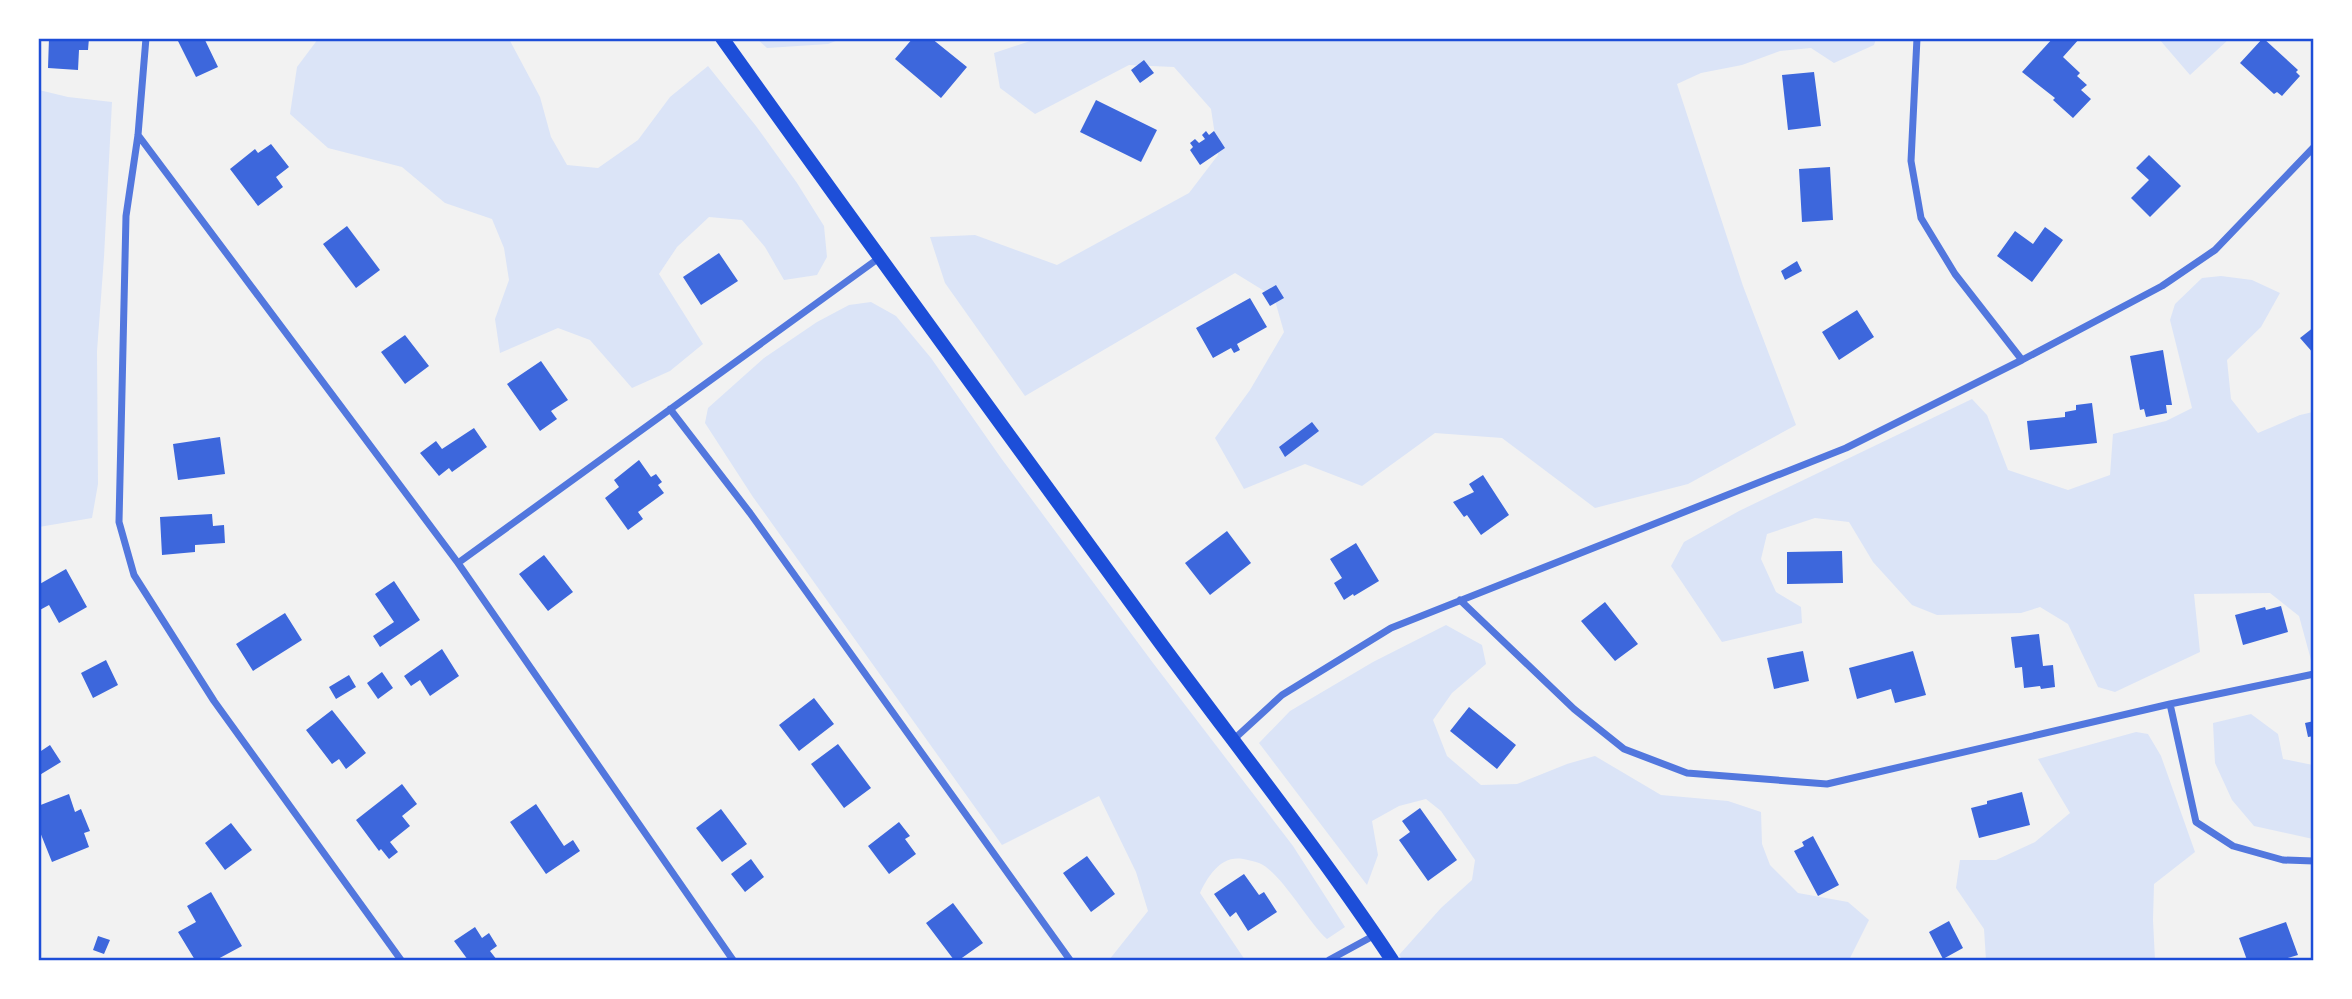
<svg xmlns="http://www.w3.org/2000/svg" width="2352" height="999" viewBox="0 0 2352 999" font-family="Karla,sans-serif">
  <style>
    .green { fill: #dbe4f7 }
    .building { fill: #3d67dc }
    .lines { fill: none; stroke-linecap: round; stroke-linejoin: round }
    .minor { stroke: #5277de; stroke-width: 7 }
    .secondary { stroke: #1d4ed8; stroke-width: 14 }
    .neatline { fill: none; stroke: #1d4ed8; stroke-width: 2.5 }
  </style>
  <rect width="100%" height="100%" fill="#f2f2f2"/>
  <path class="green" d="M318,39H509L540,97L551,137L567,165L598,168L638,140L670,97L708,66L756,126L797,183L824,226L827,257L817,275L784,280L765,247L742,220L709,217L677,247L659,274L703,344L670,371L632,388L590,340L558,328L500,353L495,319L509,280L504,248L492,219L445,203L402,167L328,148L290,114L297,67Z
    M757,39H841L828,44L767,48Z
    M1036,39H1876L1874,45L1834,63L1811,48L1780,51L1742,65L1701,73L1677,84L1743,286L1796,425L1688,484L1595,508L1502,438L1435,433L1362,486L1305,464L1244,489L1215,438L1250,390L1284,332L1274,297L1235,273L1025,396L945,283L930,237L975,235L1057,265L1189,193L1218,155L1211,109L1174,67L1129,65L1035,114L1000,88L994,53Z
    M2159,39H2229L2190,75Z
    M39,90L68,97L112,102L104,257L97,351L98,484L92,518L39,527Z
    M2221,276L2252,280L2280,293L2261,327L2227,360L2231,399L2258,433L2300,415L2313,412V659L2311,660L2299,616L2270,593L2194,594L2200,652L2115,692L2098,687L2068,624L2040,607L2021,613L1937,615L1912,605L1873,562L1849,522L1815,518L1767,534L1761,559L1776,592L1801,607L1802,623L1722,642L1671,566L1684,542L1739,511L1972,399L1987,415L2008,470L2068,490L2110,475L2113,434L2166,421L2192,408L2170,320L2175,304L2202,278Z
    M871,302L896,316L931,358L1001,458L1153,663L1293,846L1345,927L1327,939C1307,921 1281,872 1259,863C1254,861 1248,860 1243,859C1221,855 1208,876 1200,893L1245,960H1109L1148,911L1136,872L1099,796L1002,845L753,497L705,423L708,408L764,358L817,322L849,305Z
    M1446,625L1482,645L1486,664L1452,693L1433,720L1447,756L1481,785L1517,784L1567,764L1595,756L1661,795L1728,801L1761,812L1762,844L1770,865L1798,893L1848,902L1869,920L1849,960H1403L1399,955L1441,908L1472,880L1475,860L1441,811L1426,799L1399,806L1372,821L1378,855L1367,885L1259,743L1290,711L1373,662Z
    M2251,714L2278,734L2283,759L2313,765V839L2254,826L2232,800L2215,763L2213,723Z
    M2136,732L2148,734L2161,756L2195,852L2154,884L2153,920L2155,960H1986L1984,929L1956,888L1960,860H1996L2035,842L2070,813L2038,759Z"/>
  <path class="building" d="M49,38H89L88,50H79L78,70L48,68Z
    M184,38H204L218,67L196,77L178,41Z
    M913,38H931L967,67L941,98L895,59Z
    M2053,38H2080L2063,57L2080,73L2077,76L2087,85L2081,90L2091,99L2073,118L2053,100L2055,98L2022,72Z
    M2263,38L2298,70L2296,72L2300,76L2282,96L2277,92L2274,94L2240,63Z
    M1144,60L1154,73L1140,83L1131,70Z
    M1814,72L1821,126L1788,130L1782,75Z
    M1096,100L1157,130L1141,162L1080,132Z
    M1206,131L1209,135L1214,131L1225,148L1200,165L1190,150L1193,147L1190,143L1195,139L1199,143L1205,139L1202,135Z
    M271,144L289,167L276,177L283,187L258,206L230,169L255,149L258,153Z
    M2149,155L2181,186L2150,217L2131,198L2149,180L2136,168Z
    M1830,167L1833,220L1802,222L1799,169Z
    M347,226L380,270L356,288L323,244Z
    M2045,227L2063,240L2032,282L1997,256L2015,231L2033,244Z
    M719,253L738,281L701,305L683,277Z
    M1797,261L1802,271L1785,280L1781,271Z
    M1276,285L1284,298L1270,306L1262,293Z
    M1250,298L1267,327L1237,344L1240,350L1234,353L1231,348L1213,358L1196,328Z
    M1857,310L1874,337L1839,360L1822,332Z
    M2314,327V354L2300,338Z
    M405,335L429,366L405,384L381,352Z
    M2163,350L2172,405H2166L2167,413L2146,417L2144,409L2140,410L2130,356Z
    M541,361L568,400L551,411L557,419L540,431L507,384Z
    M2092,403L2097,443L2030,450L2027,421L2065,417V412L2076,410V405Z
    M1312,422L1319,431L1285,457L1279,447Z
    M474,428L487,447L452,472L449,468L439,476L420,453L436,441L442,449Z
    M220,437L225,474L178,480L173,444Z
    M639,460L651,477L656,474L662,482L658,485L664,493L638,512L643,519L628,530L605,498L619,487L614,480Z
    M1483,475L1509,515L1481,535L1467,515L1464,517L1453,502L1474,492L1469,484Z
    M212,514L213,526L224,525L225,543L195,545V552L162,555L160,517Z
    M1227,531L1251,563L1210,595L1185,563Z
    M1356,543L1379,581L1354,596L1353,594L1344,600L1334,583L1342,578L1330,559Z
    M1842,551L1843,583L1787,584V552Z
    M544,555L573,592L548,611L519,574Z
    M66,569L87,607L59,623L49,605L38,611V585Z
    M394,581L420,620L380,647L373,636L394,622L375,594Z
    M1605,602L1638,644L1615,661L1581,621Z
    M2281,606L2288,632L2243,645L2235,615L2265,607L2266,610Z
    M285,613L302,640L253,671L236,644Z
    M2039,634L2043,666L2053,665L2055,687L2041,689L2040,686L2024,688L2022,667L2015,668L2011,637Z
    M442,649L459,676L430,696L420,680L411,686L404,676Z
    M1803,651L1809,681L1774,689L1767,658Z
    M1913,651L1926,695L1895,703L1891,689L1857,699L1849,668Z
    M106,660L118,685L93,698L81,673Z
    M382,672L393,688L378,699L367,683Z
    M349,675L356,687L336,699L329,687Z
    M814,698L834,724L799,751L779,725Z
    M1469,707L1516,745L1497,769L1450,731Z
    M332,710L366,753L346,769L339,759L332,764L306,730Z
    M2314,721V736L2308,737L2305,723Z
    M838,744L871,788L844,808L811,764Z
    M50,745L61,762L38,776V753Z
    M402,784L417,804L402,816L410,826L390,842L398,852L389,859L381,849L379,851L356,820Z
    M2022,792L2030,825L1979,838L1971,808L1987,804V801Z
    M69,794L75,812L81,809L90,831L84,833L89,847L52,862L38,827V806Z
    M536,804L564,846L573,840L580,851L546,874L510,822Z
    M1420,808L1457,860L1428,881L1399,840L1410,832L1402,821Z
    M721,809L747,844L722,862L696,828Z
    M899,822L910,836L905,839L916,854L889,874L868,846Z
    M231,823L252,850L225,870L205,843Z
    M1813,836L1839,885L1818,896L1794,851L1804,846L1802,842Z
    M1087,856L1115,894L1091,912L1063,873Z
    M751,859L764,877L745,892L731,874Z
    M1244,874L1259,895L1264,892L1277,912L1248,931L1236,912L1230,917L1214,894Z
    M211,892L242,946L216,960H195L178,932L196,922L187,906Z
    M953,903L983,943L959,960H954L926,923Z
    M1949,921L1963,948L1943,959L1929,932Z
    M2286,922L2298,955L2281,960H2247L2239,938Z
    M475,927L482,938L489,933L497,946L490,951L497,960H468L454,941Z
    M98,936L110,940L104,954L93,950Z"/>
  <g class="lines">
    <path class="minor" d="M146,38L138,135L126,216L119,522L134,575L214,701L401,960
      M1917,38L1911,161L1921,218L1955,274L2022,360
      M138,135L458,563L733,960
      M670,409L750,513L1070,960
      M458,563L879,258
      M1460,600L1574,709L1624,749L1687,773L1827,784L2170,704L2314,674
      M2170,704L2196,822L2233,846L2283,860L2314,861
      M1233,740L1282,695L1391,628L1846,448L2022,360L2162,286L2215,250L2314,147
      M1329,960L1375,935"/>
    <path class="secondary" d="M722,38C866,240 1013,441 1159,641C1237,747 1319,850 1392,960"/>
  </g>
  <rect width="2352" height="999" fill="none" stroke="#ffffff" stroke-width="80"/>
  <rect x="40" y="40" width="2272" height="919" class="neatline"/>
</svg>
